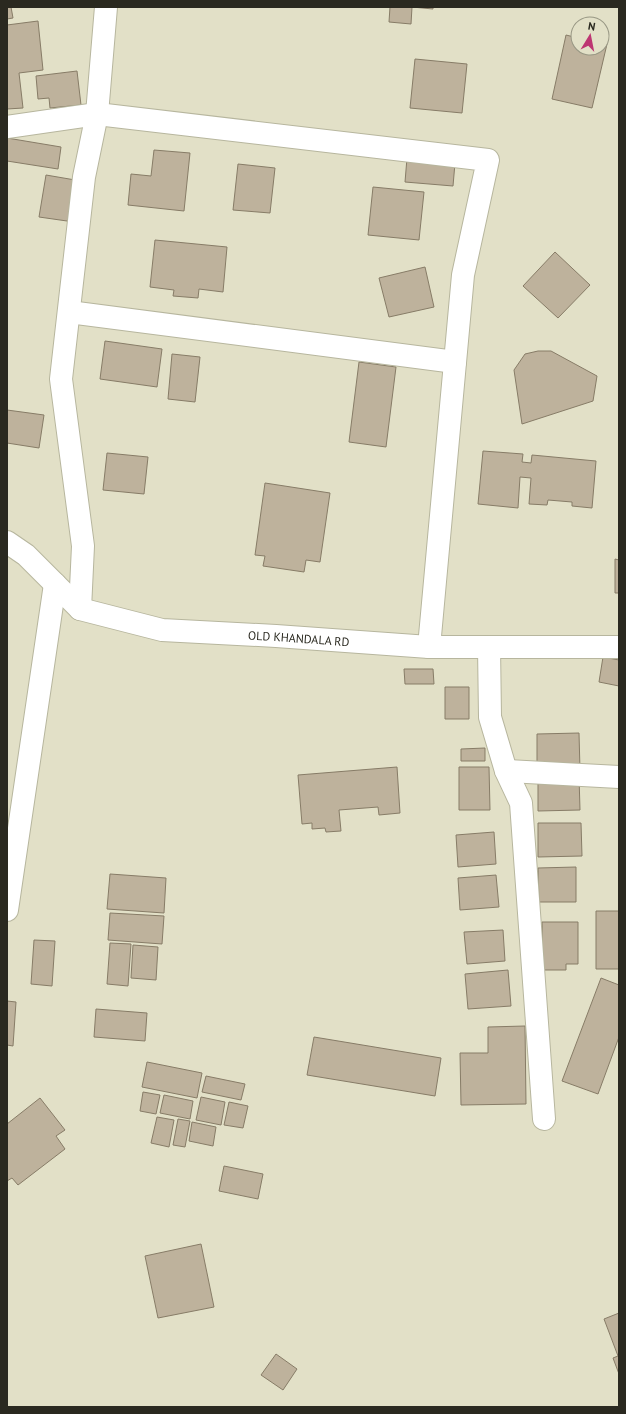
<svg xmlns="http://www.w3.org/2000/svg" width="626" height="1414" viewBox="0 0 626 1414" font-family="'PT Sans',sans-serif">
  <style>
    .building { fill: #beb29c; stroke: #877c67 }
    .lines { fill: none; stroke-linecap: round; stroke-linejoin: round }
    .minor-casing { stroke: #b7b69e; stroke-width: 24 }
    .minor { stroke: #fff; stroke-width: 22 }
    .labels { text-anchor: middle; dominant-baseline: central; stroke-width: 3; stroke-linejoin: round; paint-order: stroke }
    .street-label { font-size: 12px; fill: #2a2920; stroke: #e2e0c7 }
  </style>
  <rect width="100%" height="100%" fill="#e2e0c7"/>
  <path class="building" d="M7,7H11L13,18L7,19Z
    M390,7H433V9L412,7L411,24L389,22Z
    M38,21L43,70L19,73L23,108L7,109V25Z
    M566,35L578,38V48H602V43L607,44L592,108L552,99Z
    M415,59L467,64L462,113L410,108Z
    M77,71L81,105L50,108L49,98L38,99L36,76Z
    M7,138L61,147L58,169L7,161Z
    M154,150L190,153L184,211L128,205L131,174L151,176Z
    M407,158L455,163L453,186L405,182Z
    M238,164L275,168L270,213L233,210Z
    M46,175L81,181L74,222L39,217Z
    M373,187L424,192L419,240L368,235Z
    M155,240L227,247L223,292L199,289L198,298L173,296L174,290L150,287Z
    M555,252L590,285L558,318L523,286Z
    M425,267L434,307L389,317L379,278Z
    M105,341L162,349L157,387L100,379Z
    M538,351H551L597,376L593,401L522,424L514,370L525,354Z
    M172,354L200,357L195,402L168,399Z
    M359,362L396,367L386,447L349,442Z
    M7,410L44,415L39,448L7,443Z
    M483,451L523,454L522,462L531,463L532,455L596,461L592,508L572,506V502L548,500L547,505L529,504L531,478L520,477L518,508L478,504Z
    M107,453L148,457L144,494L103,490Z
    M265,483L330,493L320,562L306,560L304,572L263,566L265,556L255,555Z
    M615,559L619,560V593H615Z
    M603,657L619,660V686L599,682Z
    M404,669H433L434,684H405Z
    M445,687H469V719H445Z
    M579,733L580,770H537V734Z
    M485,748V761H461V749Z
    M397,767L400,813L379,815L378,807L339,810L341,831L326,832L325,828L312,829V823L302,824L298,775Z
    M459,767H489L490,810H459Z
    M538,776H579L580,810L538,811Z
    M538,823H581L582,856L538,857Z
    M494,832L496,864L458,867L456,835Z
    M576,867V902H539L538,868Z
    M110,874L166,878L164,913L107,909Z
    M496,875L499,907L460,910L458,878Z
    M596,911H619V969H596Z
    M110,913L164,916L162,944L108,940Z
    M542,922H578V964H566V970H543Z
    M503,930L505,961L467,964L464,932Z
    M34,940L55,941L52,986L31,984Z
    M110,943L131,944L128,986L107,984Z
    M133,945L158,947L156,980L131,978Z
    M508,970L511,1006L468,1009L465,974Z
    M601,978L619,985V1037L598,1094L562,1081Z
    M7,1001L16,1002L13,1046L7,1045Z
    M96,1009L147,1013L145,1041L94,1037Z
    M525,1026L526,1104L461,1105L460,1053H488V1027Z
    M314,1037L441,1058L435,1096L307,1075Z
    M147,1062L202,1073L197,1098L142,1087Z
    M206,1076L245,1084L241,1100L202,1092Z
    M143,1092L160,1095L156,1114L140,1111Z
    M164,1095L193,1101L190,1119L160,1113Z
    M201,1097L225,1102L221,1125L196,1120Z
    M40,1098L65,1130L56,1136L65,1149L18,1185L12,1178L7,1181V1124Z
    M229,1102L248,1106L243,1128L224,1125Z
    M157,1117L174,1120L169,1147L151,1143Z
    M178,1119L190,1121L185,1147L173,1145Z
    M192,1122L216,1127L213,1146L189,1141Z
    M224,1166L263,1174L258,1199L219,1191Z
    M201,1244L214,1307L158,1318L145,1256Z
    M619,1313V1374L613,1358L618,1356L604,1319Z
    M276,1354L297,1369L283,1390L261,1375Z"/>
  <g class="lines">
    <defs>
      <g id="minor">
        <path d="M7,127L97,114L488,160L463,275L429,647"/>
        <path d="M69,312L455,362"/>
        <path id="s1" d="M7,542L26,555L80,609L162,630L276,636L429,647H619"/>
        <path d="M80,609L83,546L61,379L84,177L97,114L106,7"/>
        <path d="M489,647L490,717L506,771L521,803L544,1119"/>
        <path d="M506,771L619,777"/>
        <path d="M7,910L55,584"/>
      </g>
    </defs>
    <use href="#minor" class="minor-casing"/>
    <use href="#minor" class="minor"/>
  </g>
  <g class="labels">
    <g class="street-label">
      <text stroke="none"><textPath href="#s1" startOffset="321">OLD KHANDALA RD</textPath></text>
    </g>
  </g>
  <rect width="626" height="1414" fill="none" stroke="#2a2920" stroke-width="16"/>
  <g transform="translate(590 36) rotate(10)"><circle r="19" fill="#e2e0c7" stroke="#989784"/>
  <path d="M0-3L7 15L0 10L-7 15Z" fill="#bd3572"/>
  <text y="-6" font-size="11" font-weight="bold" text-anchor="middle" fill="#2a2920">N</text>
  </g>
</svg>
